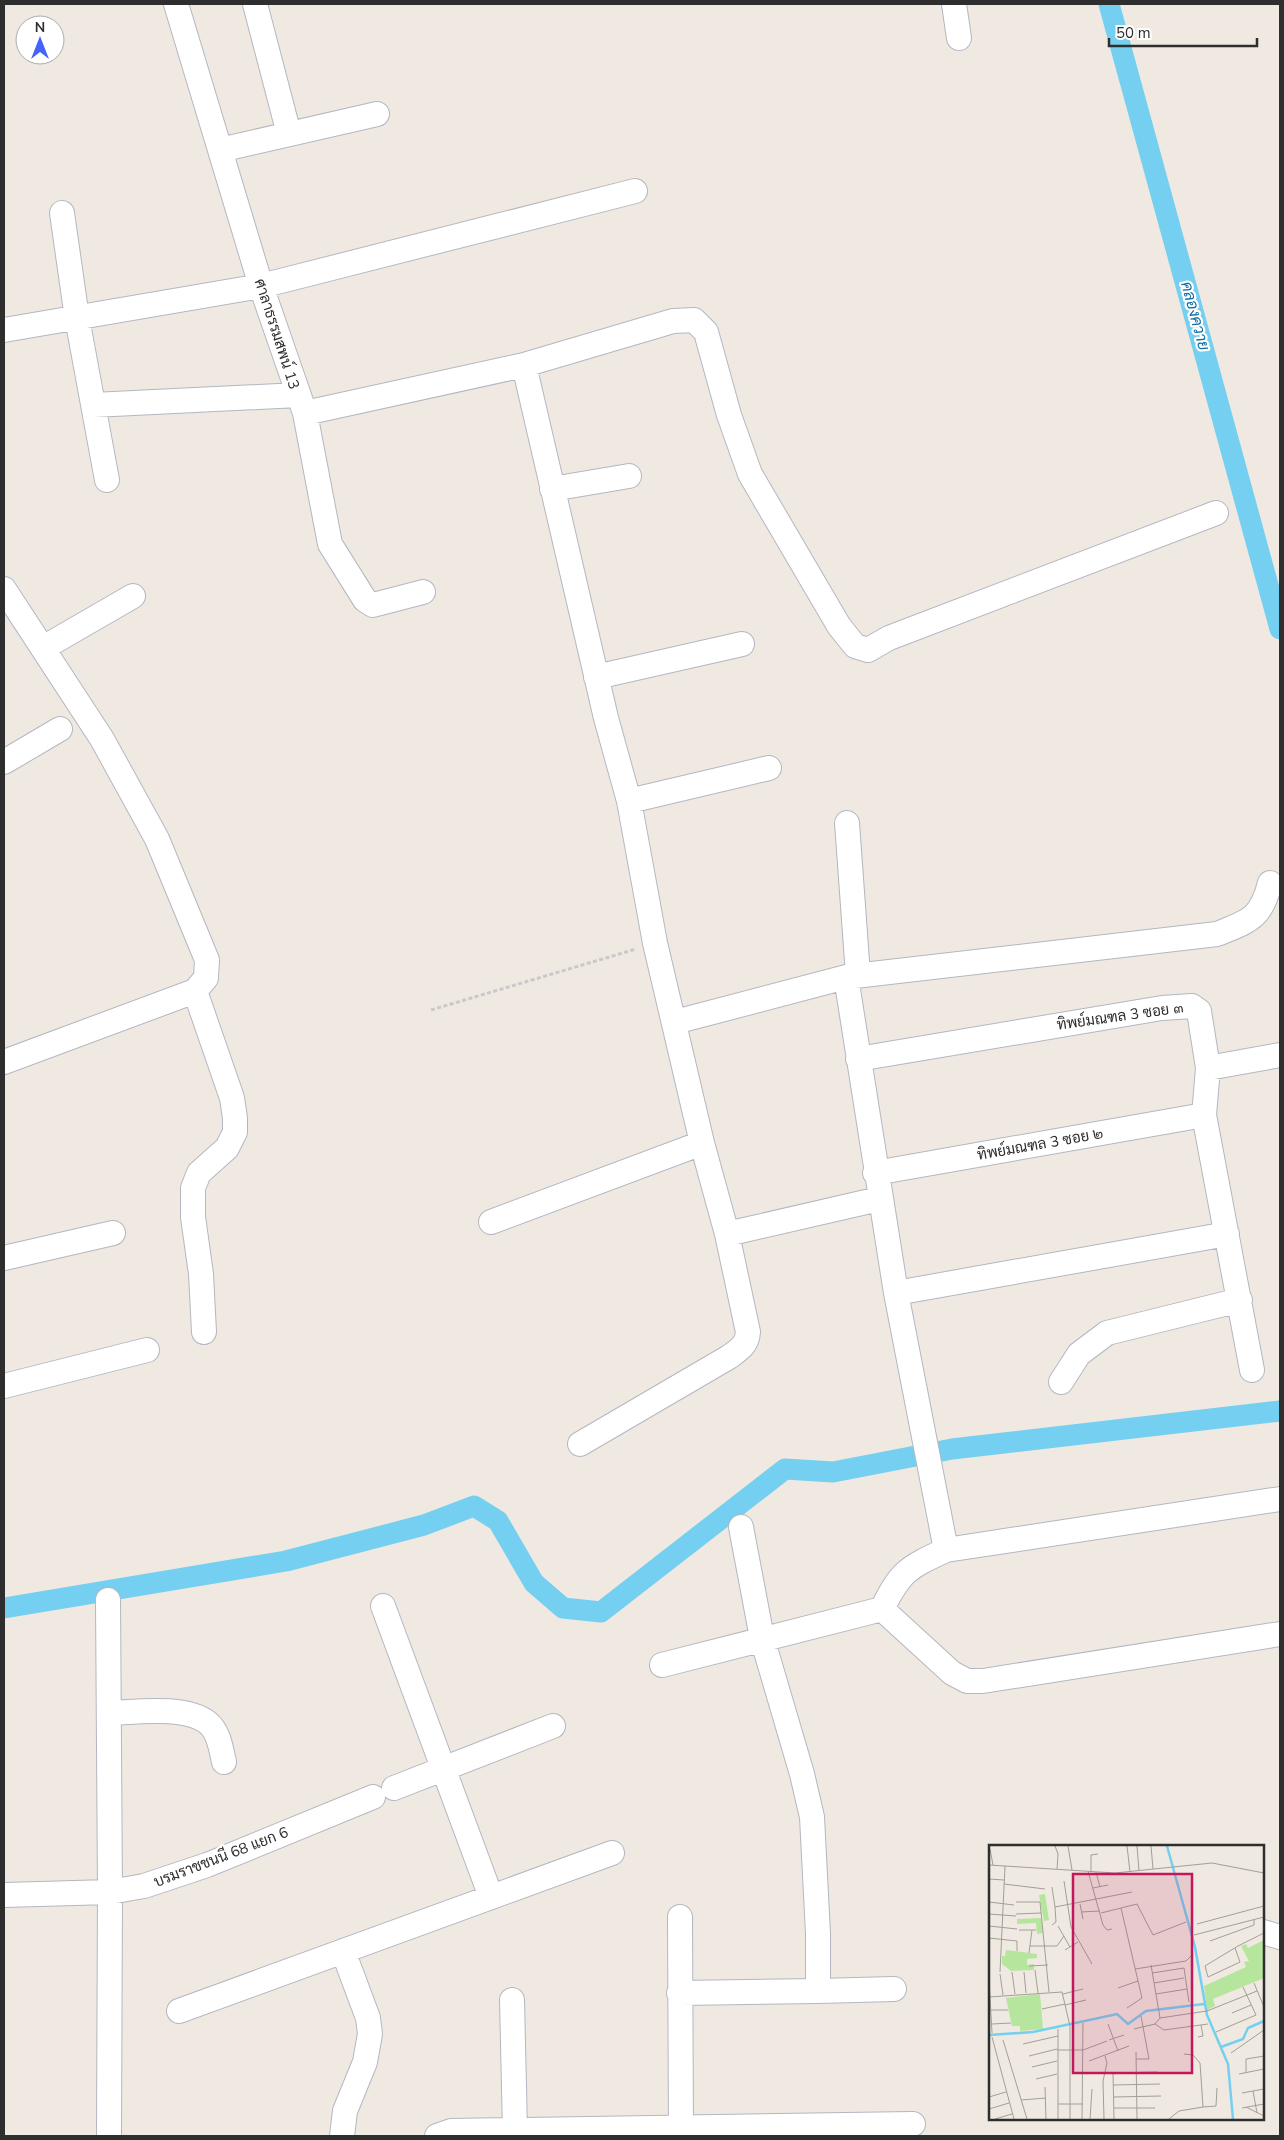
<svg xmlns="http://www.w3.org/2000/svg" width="1284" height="2140" viewBox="0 0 1284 2140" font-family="'Nunito Sans',Sarabun,sans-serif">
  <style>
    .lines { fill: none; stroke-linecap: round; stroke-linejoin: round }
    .canal { stroke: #75cff0; stroke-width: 21 }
    .minor-casing { stroke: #b4b7c1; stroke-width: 26 }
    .path { stroke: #c9c9c9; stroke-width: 3; stroke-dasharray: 4 2.5; stroke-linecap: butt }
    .minor { stroke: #fff; stroke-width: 24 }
    .labels { text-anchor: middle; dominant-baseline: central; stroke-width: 4.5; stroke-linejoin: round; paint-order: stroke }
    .street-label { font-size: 15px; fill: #2e2e2e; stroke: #fff }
    .water-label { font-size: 16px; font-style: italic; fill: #0d6fa3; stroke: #fff }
    .inset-river { fill: none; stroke: #75cff0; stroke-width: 2.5 }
    .inset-road { fill: none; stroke: #a29e99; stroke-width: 1 }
    .view { fill: #c2185b; fill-opacity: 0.15; stroke: #c2185b; stroke-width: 2.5 }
    .inset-edge { fill: none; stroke: #2e2e2e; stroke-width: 2.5 }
  </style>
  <rect width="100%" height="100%" fill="#efe9e1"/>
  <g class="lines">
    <path class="canal" d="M1109,4L1280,629
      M4,1608L286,1561L424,1525L474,1506L498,1521L534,1583L563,1608L601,1612L785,1469L833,1472L952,1449L1280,1411"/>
    <defs>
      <path id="minor" d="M176,4L261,286L305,413L330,544L365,600L373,605L423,592
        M255,4L289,134
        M954,4L959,38
        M220,150L377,114
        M62,213L77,318L107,480
        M4,330L261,286L635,191
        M524,365L606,718L629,801L655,943L702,1143L727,1234L748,1332C747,1345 740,1349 729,1357L580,1444
        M93,405L298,395
        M305,413L524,365L673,321L694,320L706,332L729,415L750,474L839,626L855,646L868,650L889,638L1216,513
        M552,489L629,476
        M4,589L102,739L157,839L207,960L206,978L195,991L4,1062
        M43,648L133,596
        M596,677L742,644
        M4,762L60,729
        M629,801L769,768
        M847,823L858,975
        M846,977L896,1293L946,1550
        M195,991L232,1098L235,1118V1132L227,1148L199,1173L193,1188V1217L201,1274L204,1332
        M675,1022L846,977L1217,934C1249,921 1261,919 1270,883
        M858,1059L1162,1008L1192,1006L1199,1011L1208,1068L1204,1115L1252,1370
        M1208,1068L1280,1055
        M875,1173L1204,1115
        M491,1222L702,1143
        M727,1234L879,1199
        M4,1258L113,1233
        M896,1293L1227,1234
        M1061,1382L1079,1354L1107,1333L1240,1300
        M4,1386L147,1350
        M108,1600L110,1892L109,2136
        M383,1606L491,1897
        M882,1609L952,1673L967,1681H983L1280,1634
        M662,1665L882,1609C901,1571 907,1568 946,1550L1280,1499
        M109,1713C136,1712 186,1705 208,1723C219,1732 221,1749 224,1762
        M394,1788L553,1726
        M4,1895L110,1892L144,1886L207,1865L373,1797
        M680,1917L681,2136
        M1263,1932L1280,1937
        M818,1991L894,1989
        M679,1993L818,1991V1934L812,1817L802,1774L762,1638L741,1527
        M512,2000L515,2131
        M179,2011L612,1853
        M342,2136L345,2111L365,2062L370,2034L368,2018L343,1951
        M437,2136L451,2131L913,2124"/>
    </defs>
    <use href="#minor" class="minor-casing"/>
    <path class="path" d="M431,1010L636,949"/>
    <use href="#minor" class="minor"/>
  </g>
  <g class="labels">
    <g class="street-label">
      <text transform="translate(277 334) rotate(72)">ศาลาธรรมสพน์ 13</text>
      <text transform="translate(1120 1016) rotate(-8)">ทิพย์มณฑล 3 ซอย ๓</text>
      <text transform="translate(1040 1144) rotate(-10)">ทิพย์มณฑล 3 ซอย ๒</text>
      <text transform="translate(221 1857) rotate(-21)">บรมราชชนนี 68 แยก 6</text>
    </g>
    <g class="water-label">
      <text transform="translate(1195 316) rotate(75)">คลองควาย</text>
    </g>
  </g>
  <g transform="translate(989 1845)">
    <rect width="275" height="275" fill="#efe9e1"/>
    <path d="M56,49L60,75L55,76L50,50ZM52,73L54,88L48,89L47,78L28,79V74ZM275,95V133L224,154L226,161L218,165L215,141L257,122L255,117L260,116L252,101L257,99L259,103ZM17,105L48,109V113L38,114V120L45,119V125L22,126L13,119V111H16ZM51,149L54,184L31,186V181H23L17,153Z" fill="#b6e59e"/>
    <path class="inset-river" d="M178,1L206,102L218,170L239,219L244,274M0,190L44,187L128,169L139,179L157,166L215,159M232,202L254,194L259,183L275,176"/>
    <path class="inset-road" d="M66,1L69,9L68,24M79,1L83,25M138,1L141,27M148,1L150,26M162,1L164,24M1,4L4,20M0,20L126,28L223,18L275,28M99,26L114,80L118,85L123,84M102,26V10L109,9M107,27L111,42M0,34L15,35M75,36L82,82L103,119M15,39L56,44M63,42L66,62L143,47M104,43L119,40M0,57L25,60M27,57H51L60,147M91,59L94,74M132,63L153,153L138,163M92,67L111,66M112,68L148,59L164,90L197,77M0,69L27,71M27,69L52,68M208,79L275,61M63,80L67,77L66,62M0,81L28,84M69,81L81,102M30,85H47M205,90L275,72M0,93L28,96V106M221,96L265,80V75M41,101H68L75,91M246,103L251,117L219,132L216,121L249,101L275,88M76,105L89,97M40,108L43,85M162,120L171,173M40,121L59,120M146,124L197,116L202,111M46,125L49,148M11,127L16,21M23,127L26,149M35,127L37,148M163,128L195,123L200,157M11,129L14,150M0,135L3,188M165,138L195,133M265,138L275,162M129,143L149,136M74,149L94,144M167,149L198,144M0,152L73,147L81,181V274M76,160L97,155M53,164L76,159M2,165H19M243,168L262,160M3,179L22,178M119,179L129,206M166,179L175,185L219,179M69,184V274M145,184L166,179L171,173L218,166L268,146M227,187L267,170L254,142M3,192L25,274M209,192L214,191L212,180M14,195L38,274M120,195L135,190M34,199L69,191M68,205H94L118,196M147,207L148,274M242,208L275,185M40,211L68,204M147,214H160L152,171M100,216L140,201M43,222L68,216M257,228V214L275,211M250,229L275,224M47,234L68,229M124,240L171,239M56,242L57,274M264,246L268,268M253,248L275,244M0,252L17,247M124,252L172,251M32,255L57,253M69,259H94M214,262L227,261L228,243M257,262L275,271M125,263H166M253,263L275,259M0,264L20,258M6,274L23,269M93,274L94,178M101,274L103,244M115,274L114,236L118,218L116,211M125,274L124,228L168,227M180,274L190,266L214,262L211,218L204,210L195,209"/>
    <path class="view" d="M84,29H203V228H84Z"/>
    <rect width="275" height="275" class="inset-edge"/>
  </g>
  <rect width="1284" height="2140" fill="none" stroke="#2e2e2e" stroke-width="10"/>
  <g transform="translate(40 40)"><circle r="24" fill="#ffffff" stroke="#ababab"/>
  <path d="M0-4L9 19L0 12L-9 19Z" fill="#4264fb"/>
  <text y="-8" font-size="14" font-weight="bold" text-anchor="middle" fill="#2e2e2e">N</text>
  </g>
  <path d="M1109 38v8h148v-8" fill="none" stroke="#2e2e2e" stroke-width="2.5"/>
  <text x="1116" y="38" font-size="15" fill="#2e2e2e" stroke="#ffffff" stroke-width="4" paint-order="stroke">50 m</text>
</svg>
